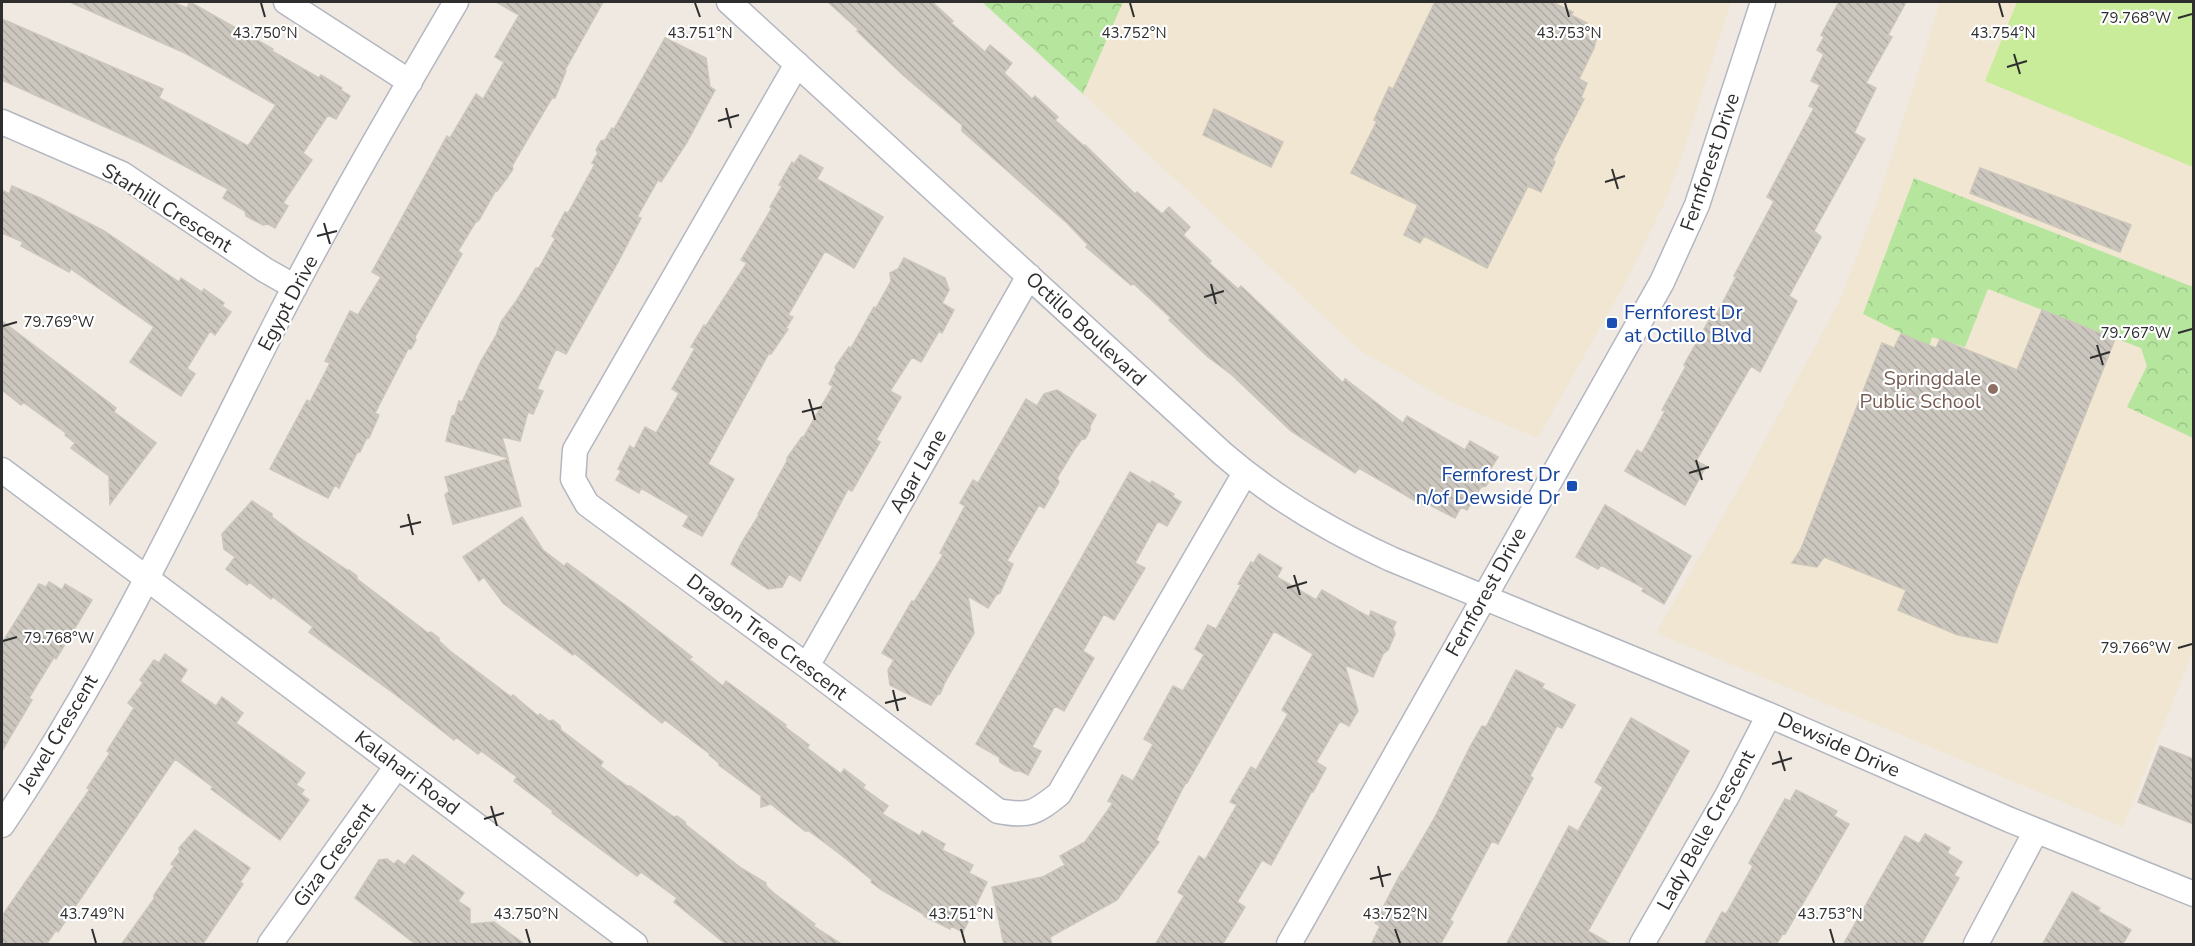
<svg xmlns="http://www.w3.org/2000/svg" width="2195" height="946" viewBox="0 0 2195 946" font-family="'Nunito Sans',sans-serif">
  <style>
    .education { fill: #f0e6d1 }
    .park { fill: url(#park-crowns) }
    .pitch { fill: #c9ec9a }
    .building { fill: url(#building-back-hatch); stroke: #cbc5ba; stroke-width: 1.5 }
    .lines { fill: none; stroke-linecap: round; stroke-linejoin: round }
    .minor-casing { stroke: #b4b7c1; stroke-width: 27 }
    .minor { stroke: #fff; stroke-width: 24 }
    .ticks { fill: none; stroke: #2e2e2e; stroke-width: 2 }
    .transit-dot { fill: #1a4fb4; stroke: #fff; stroke-width: 2 }
    .education-dot { fill: #8d6e63; stroke: #fff; stroke-width: 2 }
    .labels { text-anchor: middle; dominant-baseline: central; stroke-width: 4.5; stroke-linejoin: round; paint-order: stroke }
    .street-label { font-size: 20px; fill: #2e2e2e; stroke: #fff }
    .transit-label { font-size: 20px; fill: #164399; stroke: #fff; text-anchor: start }
    .education-label { font-size: 20px; fill: #785e54; stroke: #fff; text-anchor: end }
    .ticks-label { font-size: 15px; text-anchor: middle; fill: #2e2e2e; stroke: #fff; stroke-width: 4.5; stroke-linejoin: round; paint-order: stroke }
  </style>
  <defs>
    <pattern id="park-crowns" width="20" height="18" patternUnits="userSpaceOnUse" patternTransform="scale(1.5)"><rect width="20" height="18" fill="#b6e59e"/><path d="M2 6a3 3 0 1 1 6 0M12 15a3 3 0 1 1 6 0" fill="none" stroke="#9dc588"/></pattern>
    <pattern id="building-back-hatch" width="6" height="6" patternUnits="userSpaceOnUse" patternTransform="scale(1.5)"><rect width="6" height="6" fill="#cbc7bf"/><path d="M-1 5l2 2M0 0l6 6M5-1l2 2" fill="none" stroke="#afaba4"/></pattern>
  </defs>
  <rect width="100%" height="100%" fill="#efe9e1"/>
  <path class="education" d="M1123,2H1731L1682,156L1667,197L1630,274L1538,438L1449,401L1361,351L1083,94Z
    M1940,2H2193V651L2123,827L1656,633L1744,479L1841,298L1878,200Z"/>
  <path class="park" d="M982,2H1123L1083,94Z
    M1914,178L2193,287V438L2127,407L2147,366L2141,348L1988,289L1965,347L1932,337L1929,347L1863,314Z"/>
  <path class="pitch" d="M2017,2H2193V167L1985,81Z"/>
  <path class="building" d="M70,2H172L187,8L190,2L273,49L272,51L319,78L321,75L342,88L341,90L350,96L336,119L328,115L303,153L312,160L283,203L288,206L275,228L268,224L263,225L246,216L245,211L223,198L228,189L143,144L2,80V19L163,89L159,98L248,146L276,105L185,53Z
    M496,2H603L565,70L566,71L555,98H552L530,135L512,166L513,169L507,178L497,191L496,190L479,220L475,223L458,251L462,254L415,337L416,340L411,349H408L375,413L379,415L369,438L366,439L360,452L358,451L339,488L335,485L328,498L270,469L307,400L310,402L330,363L325,361L350,311L358,315L381,277L372,272L447,136L450,138L476,94L483,99L504,62L495,57L519,15Z
    M828,2H932L953,21L951,23L985,52L990,45L1012,63L1004,73L1032,99L1035,96L1058,117L1055,120L1084,146L1085,145L1135,194L1137,192L1162,214L1169,207L1190,227L1183,235L1211,261L1209,263L1238,289L1241,286L1343,383L1345,379L1403,423L1407,416L1465,450L1470,441L1498,457L1488,473L1490,479L1486,486L1481,487L1467,510L1461,507L1455,518L1426,503L1424,506L1359,468L1355,473L1291,431L1232,375L1208,357L1169,320L1171,318L1134,284L1131,285L1086,247L1088,245L1067,223L962,131V125L903,75L857,31L859,30Z
    M1435,2H1552L1573,12L1571,15L1587,23L1582,33L1596,40L1594,48L1579,79L1587,83L1581,98L1584,99L1553,160L1555,162L1541,192L1528,186L1487,268L1424,236L1420,243L1404,235L1418,205L1351,173L1377,121L1374,120L1389,87L1393,89Z
    M1839,2H1906L1888,35L1892,37L1866,83L1876,88L1854,133L1865,139L1814,231L1821,237L1789,296L1797,301L1760,372L1751,366L1696,461L1706,466L1685,505L1625,471L1637,450L1642,453L1665,411L1662,410L1686,366L1684,365L1712,315L1715,317L1736,277L1734,276L1774,201L1767,197L1814,108L1809,106L1820,85L1811,81L1824,54L1817,50L1824,37L1821,35Z
    M665,38L706,58L710,87L715,90L687,142L661,182L658,180L637,217L641,218L618,262L566,354L556,349L537,389L543,391L533,414L528,412L520,441L502,437L508,458L446,441L452,416L455,415L459,401L462,402L481,361L496,336L501,322L517,300L536,268H539L555,239L552,236L565,212L568,213L595,164L592,163L598,153L596,150L601,141L605,140L612,128L614,129Z
    M1214,109L1283,142L1271,167L1203,135Z
    M800,155L823,168L817,179L883,217L854,268L825,251L788,315L793,317L786,328L788,329L771,354L769,353L708,464L734,479L702,536L683,526L689,516L641,488L639,493L616,480L621,471L618,469L630,446L634,449L645,427L656,433L679,393L672,389L695,348L691,347L704,325L706,326L747,263L741,260L772,208L770,207L782,186L779,185L792,162L794,164Z
    M1980,168L2131,225L2120,252L1970,193Z
    M12,186L40,198L104,231L179,282L181,278L202,292L204,289L224,303L222,306L231,312L215,335L210,331L187,368L195,374L181,396L130,362L154,327L71,269L69,272L21,246L23,242L2,233V190L9,194Z
    M904,258L945,278L949,290L942,303L954,310L942,333L939,331L921,362L912,357L890,391L901,397L876,440L880,442L852,491L848,489L800,581L789,574L782,587L768,589L731,564L742,542L759,515L758,514L787,461V458L802,437L803,438L833,386L829,384L836,370L835,367L849,347L851,348L874,307L876,308L891,281L890,273L898,269Z
    M2042,310L2115,339L2015,592L1997,643L1958,635L1898,610L1906,590L1824,557L1817,567L1792,563L1801,549L1882,343L1894,348L1901,334L1936,348L1940,339L2017,370Z
    M2,321L116,408L114,412L156,443L110,504L109,476L71,448L75,443L65,435L66,433L23,402L21,405L2,390Z
    M1057,390L1096,415L1090,426V430L1085,439H1082L1074,450L1057,478L1059,482L1044,508L1039,505L1021,536L1007,561L1013,564L1000,593L996,595L988,608L968,596L974,633L945,682L940,694L937,695L931,705L920,700L890,685L888,670L894,660L882,653L912,601L914,602L943,555L940,553L965,506L960,503L973,480L978,483L1026,399L1037,406L1044,394Z
    M508,459L521,506L453,524L445,495L449,491L445,477Z
    M1130,472L1151,484L1152,481L1174,494L1173,497L1181,502L1167,526L1158,521L1135,563L1145,568L1114,620L1104,614L1083,651L1094,658L1064,711L1055,706L1032,747L1041,751L1028,775L1020,771H1015L1000,762L999,757L976,744Z
    M252,501L272,514V517L297,536L347,570H349L357,576V579L428,633L431,632L439,638V641L450,651L511,697L513,695L538,716L540,714L549,721L553,720L560,726L561,730L603,762L600,766L627,786H630L674,817L677,816L685,822L686,825L741,868L766,883V886L775,894L815,924L813,926L843,945H727L674,902L677,898L641,872L637,876L552,813L553,811L514,781L517,777L481,751L478,754L456,737L454,740L392,692L309,632L313,627L273,597L271,599L249,582L247,585L226,569L235,557L224,549L222,534Z
    M1605,505L1691,556L1664,604L1642,591L1644,588L1601,565L1598,569L1576,557Z
    M522,517L543,550L564,566L567,563L628,607L692,657L689,659L723,686L726,681L786,725L785,727L809,745L807,748L841,774L844,769L865,785L863,788L888,806L882,814L920,836L922,831L945,844L942,850L973,865L969,873L987,882L963,932L951,926L950,929L924,916L925,915L880,889L871,882L872,880L840,854L809,831H805L771,804L761,807V796L719,765V763L709,755L710,754L665,720L662,723L574,653L573,655L503,603L484,577L479,581L463,557Z
    M1259,554L1282,568L1277,577L1316,600L1322,590L1369,617L1371,611L1396,622L1393,628L1395,634L1388,650L1383,654L1373,677L1345,665L1358,711L1349,726L1340,721L1316,762L1326,768L1313,792L1312,791L1271,865L1262,860L1237,902L1245,907L1222,945H1155L1184,896L1178,892L1199,856L1205,860L1237,805L1230,802L1251,767L1256,770L1288,714L1282,710L1313,654L1274,631L1187,783L1186,782L1156,840L1159,842L1117,900L1050,937L1052,945H1004L992,887L1043,877L1065,865L1060,856L1085,842L1113,803L1108,801L1122,775L1133,781L1153,744L1144,739L1173,686L1183,691L1204,655L1195,649L1208,625L1216,629L1241,585L1238,584L1251,562L1253,564Z
    M49,582L62,590L65,584L92,600L56,659L54,657L29,698L32,700L2,751V643L39,584L46,587Z
    M165,654L187,670L180,681L216,706L222,697L243,713L236,723L305,773L296,785L304,790L301,794L309,800L280,840L211,789L213,787L175,759L58,932L56,930L46,945H2V916L90,789L87,788L110,753L107,751L134,708L128,703L143,683L140,680L154,660L159,663Z
    M1516,670L1544,684L1542,688L1575,705L1562,728L1557,726L1530,776L1533,778L1498,844L1492,841L1450,920L1453,922L1440,945H1371L1380,926L1375,923L1402,871L1403,872L1434,819L1471,745L1482,726L1486,727Z
    M1631,718L1689,751L1588,931L1612,945H1506L1569,826L1578,831L1603,787L1595,782Z
    M2160,746L2193,759V824L2138,802Z
    M1796,790L1837,811L1834,816L1849,824L1785,934L1783,933L1776,945H1704L1722,912L1726,914L1753,866L1749,863L1785,799L1790,801Z
    M195,830L250,868L240,882L243,884L202,945H121L154,899V895L174,866L171,864L180,852L179,848Z
    M1925,834L1950,848L1947,853L1962,862L1954,875L1959,878L1921,945H1843L1905,836L1919,844Z
    M413,855L464,893L458,901L470,909V924L494,922L526,945H417L355,898L379,860L387,859L394,864L398,860L405,865Z
    M2072,892L2100,908L2098,911L2131,930L2122,945H2042Z"/>
  <g class="lines">
    <defs>
      <path id="minor" d="M286,2L410,82
        M729,2L1223,454C1274,498 1330,531 1391,559L1769,715L2010,820L2194,894
        M797,64L575,450L573,479L587,504L807,666L998,811C1029,817 1035,813 1059,794L1245,473
        M2,122L122,174L265,270L295,287
        M2,470L635,944
        M807,666L1029,276
        M2,825C110,666 191,490 278,319C333,212 395,106 456,2
        M270,944L397,766
        M1289,944L1662,282L1697,205L1763,2
        M1642,944L1727,796L1769,715
        M1976,944L2036,831"/>
    </defs>
    <use href="#minor" class="minor-casing"/>
    <use href="#minor" class="minor"/>
  </g>
  <path class="ticks" d="M261,3L265,17M695,3L700,17M1130,3L1134,17M1565,3L1569,17M1999,3L2003,17M2178,18L2192,14M2014,54L2020,74M2007,67L2027,61M726,108L731,128M718,121L739,115M1612,169L1618,189M1605,182L1625,176M324,223L330,244M317,236L337,231M1211,284L1216,304M1204,297L1224,291M3,326L17,322M2178,333L2192,329M2097,345L2103,365M2090,358L2110,352M809,399L815,420M802,412L822,407M1696,460L1702,480M1689,473L1709,467M408,514L413,535M400,527L421,522M1294,575L1300,595M1287,588L1307,582M3,641L17,637M2178,648L2192,644M893,690L898,711M885,703L906,698M1779,751L1785,771M1772,764L1792,758M491,806L497,826M484,819L504,813M1378,866L1383,887M1370,879L1391,874M92,929L96,943M526,929L530,943M961,929L965,943M1395,929L1400,943M1830,929L1834,943"/>
  <g class="transit-dot">
    <rect x="1606" y="317" width="12" height="12" rx="3"/>
    <rect x="1566" y="480" width="12" height="12" rx="3"/>
  </g>
  <circle class="education-dot" cx="1993" cy="389" r="6"/>
  <g class="labels">
    <g class="street-label">
      <text transform="translate(1710 162) rotate(-71)">Fernforest Drive</text>
      <text transform="translate(167 208) rotate(32)">Starhill Crescent</text>
      <text transform="translate(288 303) rotate(-62)">Egypt Drive</text>
      <text transform="translate(1086 329) rotate(43)">Octillo Boulevard</text>
      <text transform="translate(918 471) rotate(-60)">Agar Lane</text>
      <text transform="translate(1486 592) rotate(-61)">Fernforest Drive</text>
      <text transform="translate(767 637) rotate(37)">Dragon Tree Crescent</text>
      <text transform="translate(58 734) rotate(-59)">Jewel Crescent</text>
      <text transform="translate(1839 745) rotate(24)">Dewside Drive</text>
      <text transform="translate(407 773) rotate(37)">Kalahari Road</text>
      <text transform="translate(1706 830) rotate(-61)">Lady Belle Crescent</text>
      <text transform="translate(334 855) rotate(-54)">Giza Crescent</text>
    </g>
    <g class="transit-label">
      <text x="1624" y="312">Fernforest Dr<tspan x="1624" dy="23">at Octillo Blvd</tspan></text>
      <text x="1560" y="474" text-anchor="end">Fernforest Dr<tspan x="1560" dy="23">n/of Dewside Dr</tspan></text>
    </g>
    <g class="education-label">
      <text x="1981" y="378">Springdale<tspan x="1981" dy="23">Public School</tspan></text>
    </g>
  </g>
  <g class="ticks-label">
    <text x="2136" y="23">79.768°W</text>
    <text x="265" y="38">43.750°N</text>
    <text x="700" y="38">43.751°N</text>
    <text x="1134" y="38">43.752°N</text>
    <text x="1569" y="38">43.753°N</text>
    <text x="2003" y="38">43.754°N</text>
    <text x="59" y="327">79.769°W</text>
    <text x="2136" y="338">79.767°W</text>
    <text x="59" y="643">79.768°W</text>
    <text x="2136" y="653">79.766°W</text>
    <text x="92" y="919">43.749°N</text>
    <text x="526" y="919">43.750°N</text>
    <text x="961" y="919">43.751°N</text>
    <text x="1395" y="919">43.752°N</text>
    <text x="1830" y="919">43.753°N</text>
  </g>
  <rect width="2195" height="946" fill="none" stroke="#2e2e2e" stroke-width="6"/>
</svg>
